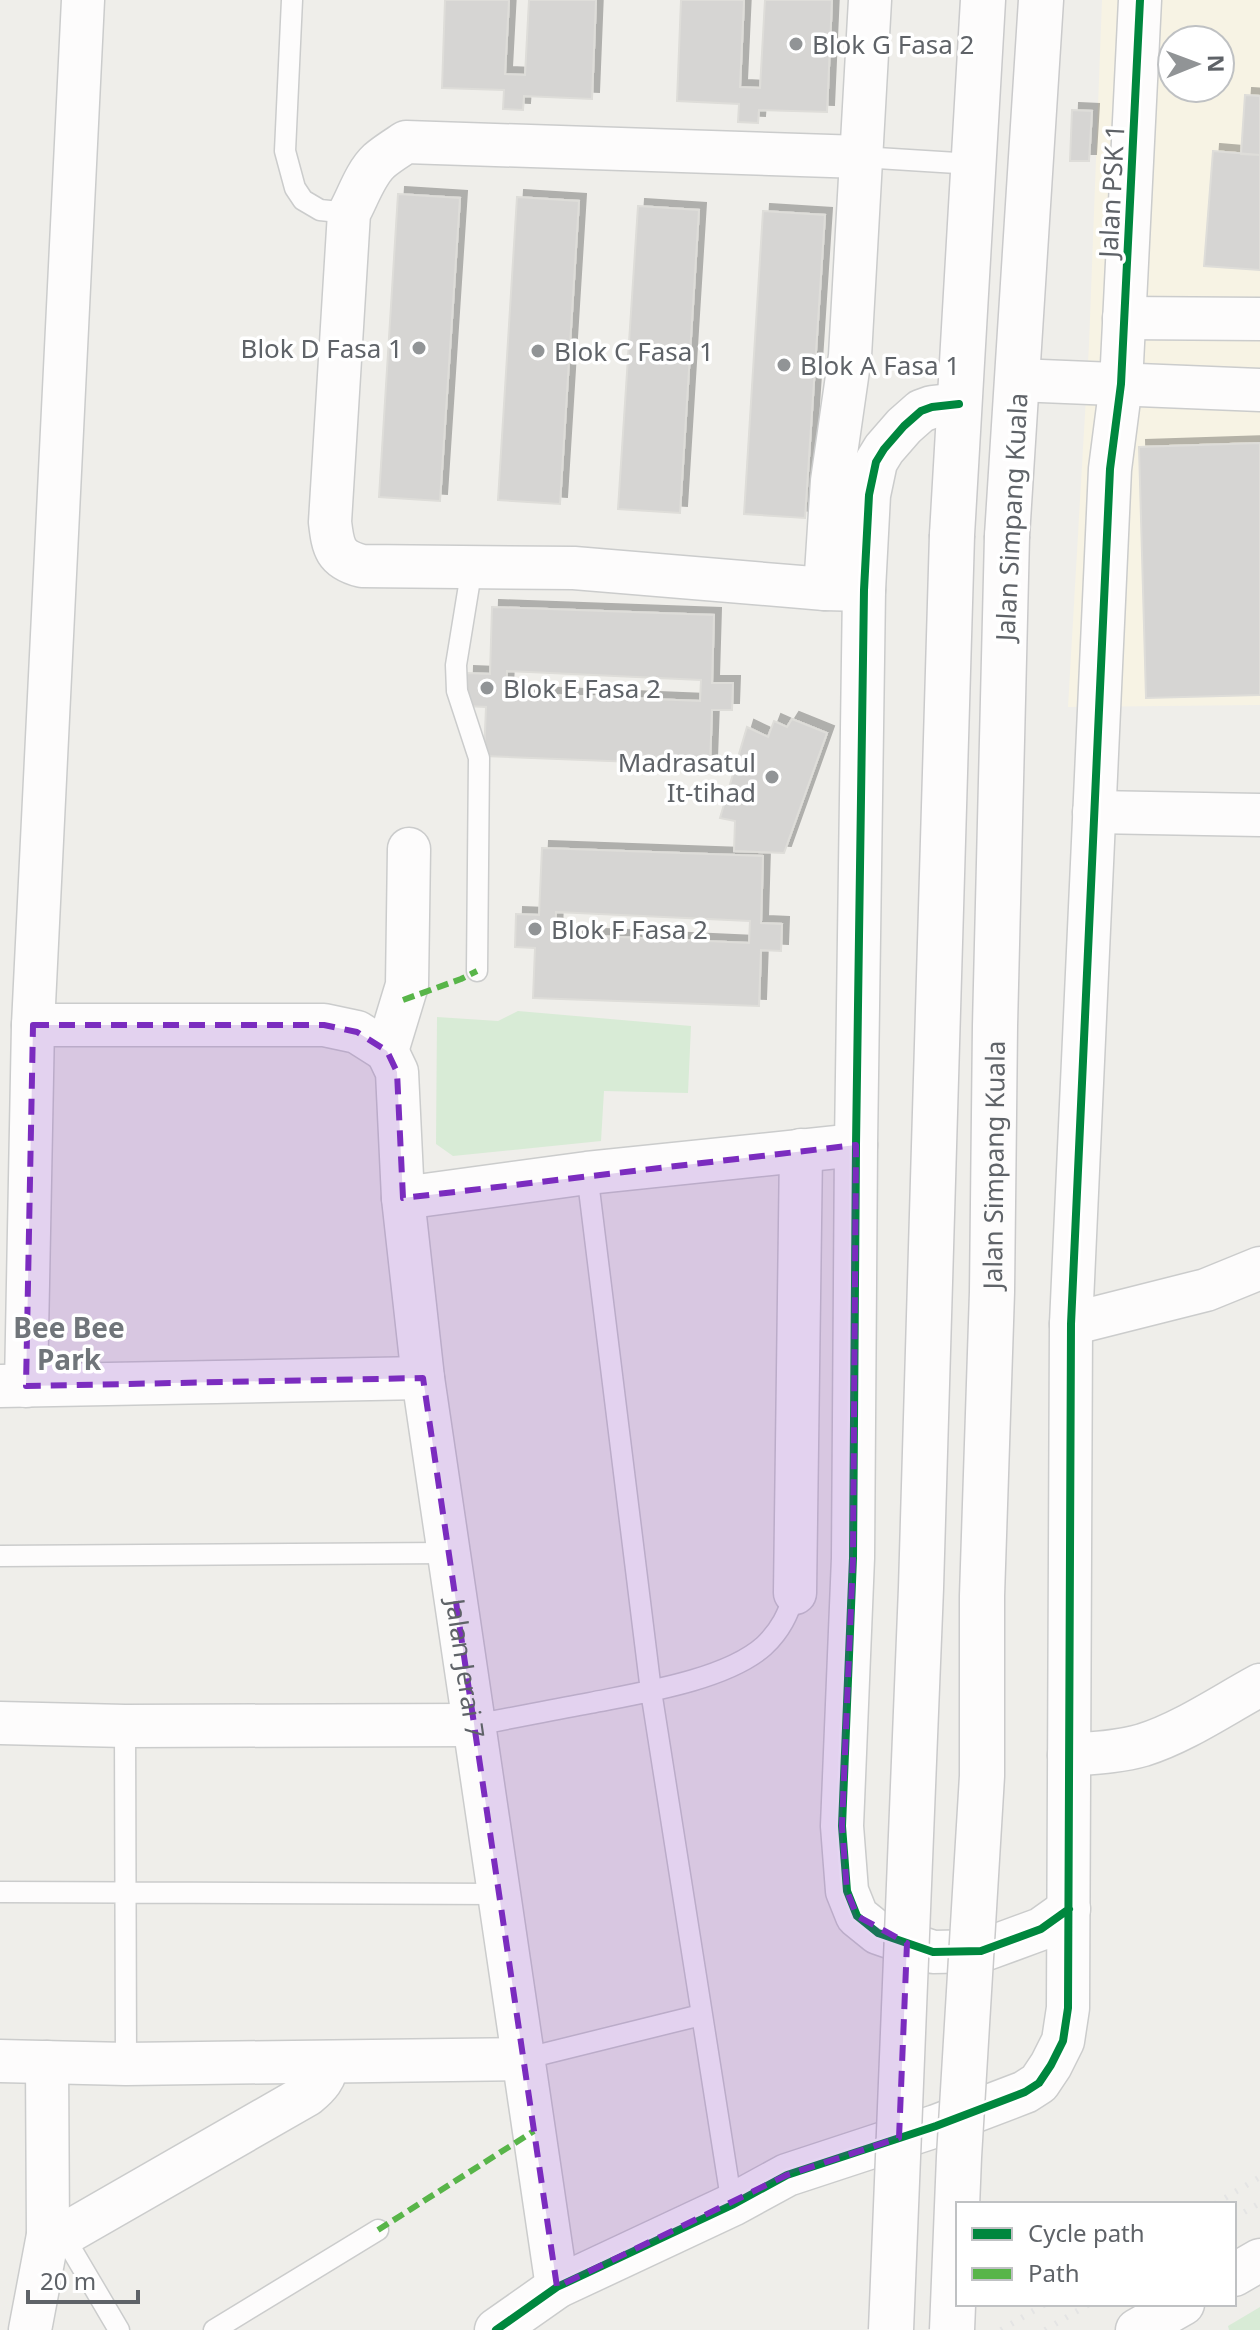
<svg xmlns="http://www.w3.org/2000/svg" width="1260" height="2330" viewBox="0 0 1260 2330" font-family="'Noto Sans',sans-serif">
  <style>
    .commercial { fill: #f7f3e4; fill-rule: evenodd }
    .green { fill: #d8ebd6 }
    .building { fill: #d6d5d3; stroke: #deddd9; stroke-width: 2; fill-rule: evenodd; filter: url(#shadow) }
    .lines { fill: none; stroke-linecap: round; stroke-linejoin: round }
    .service-casing { stroke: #cbcccc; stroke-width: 23 }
    .minor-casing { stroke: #cbcccc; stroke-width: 45 }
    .secondary-casing { stroke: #cacacb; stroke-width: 47 }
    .service { stroke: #fdfcfc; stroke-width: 20 }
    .minor { stroke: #fdfcfc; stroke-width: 42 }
    .secondary { stroke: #fdfcfc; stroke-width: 44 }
    .rail { stroke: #e4e4e4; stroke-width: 6; stroke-dasharray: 2 10; stroke-linecap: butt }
    .secondary-bridge-casing { stroke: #cacacb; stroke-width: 47; stroke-linecap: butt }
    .secondary-bridge { stroke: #fdfcfc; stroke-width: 44 }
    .quiet { stroke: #58b549; stroke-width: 6; stroke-dasharray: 12 6; stroke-linecap: butt }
    .cycleway-casing { stroke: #fff; stroke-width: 13 }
    .cycleway { stroke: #00873e; stroke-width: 8 }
    .marked { fill: #7b2cbf; fill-opacity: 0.2; stroke: #7b2cbf; stroke-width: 6; stroke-dasharray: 16 10; stroke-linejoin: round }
    .poi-dot { fill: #919496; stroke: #fff; stroke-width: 3 }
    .labels { text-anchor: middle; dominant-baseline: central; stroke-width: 7; stroke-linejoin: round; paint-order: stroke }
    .poi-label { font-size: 26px; fill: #5f6368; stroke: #fff; text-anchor: start }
    .street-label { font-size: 26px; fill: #5f6368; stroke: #fff }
    .neighbourhood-label { font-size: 28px; font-weight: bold; fill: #70757a; stroke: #fff }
  </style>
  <defs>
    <filter id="shadow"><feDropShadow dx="7" dy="-7" stdDeviation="0" flood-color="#0004"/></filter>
  </defs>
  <rect width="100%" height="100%" fill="#efeeea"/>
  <path class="commercial" d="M1102,0H1260V705L1068,707L1089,345ZM1172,40H1220V88H1172Z"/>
  <path class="green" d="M518,1011L691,1026L688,1093L604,1091L601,1141L453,1156L436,1144L437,1017L498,1021Z
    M1260,2307V2330H1229L1228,2326Z"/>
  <path class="building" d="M445,0H509L505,74L525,75L529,0H596L592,99L524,96L523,110L503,109L504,90L442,88Z
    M681,0H744L740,87L760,88L765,0H832L827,112L759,110L758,123L738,122L739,104L677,101Z
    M1245,95L1260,96V155L1241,154Z
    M1072,110L1092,111L1089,161H1070Z
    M1213,151L1260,155V270L1204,266Z
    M398,194L460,198L440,501L379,497Z
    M517,197L579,201L560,504L498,500Z
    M638,206L699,210L680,513L618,509Z
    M763,211L825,215L805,518L744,514Z
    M1260,443V695L1146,698L1139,447Z
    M492,607L714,615L712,683H733L732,710H712L710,765L484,756L486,707L466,706L467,673L490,674ZM507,671L701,680L700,701L506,693Z
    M792,719L827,733L784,853L734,851L735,821L720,818L747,727L768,737L774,721L787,727Z
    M542,848L763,856L761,923L782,924L781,951L761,950L759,1006L533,998L535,948L515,947L516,914L539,915ZM556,912L750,921L749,943L555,934Z"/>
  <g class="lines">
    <defs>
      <path id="service" d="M292,0L285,151L295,188L303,200L320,210L349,213
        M861,157L973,164
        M472,567L456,665L457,691L479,758L477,971
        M587,1173L651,1691L732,2205
        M0,1556L448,1553
        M474,1725C513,1718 551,1710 590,1703C640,1693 726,1680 764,1646C781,1630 788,1614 795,1593
        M125,1726L126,2064
        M0,1892L499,1894
        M523,2059L701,2015
        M63,2235L119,2330
        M214,2330L378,2230"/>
      <g id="minor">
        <path d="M861,157L406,142C397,148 387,154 379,161C365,174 358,197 349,213L330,522C333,548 335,559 362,566L574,568L825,589L864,590"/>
        <path d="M1124,318L1260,319"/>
        <path d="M1017,380L1260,390"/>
        <path d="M959,404L932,407L921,411L904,426L884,449L876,462L869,495L864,590L856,1145L853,1558L842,1826L847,1891L857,1916L878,1933L933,1952L981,1951L1041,1929L1069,1909"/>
        <path d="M825,589L832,481L850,356L870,0"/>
        <path d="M1094,812L1260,815"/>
        <path d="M33,1025H324L357,1032L387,1051"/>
        <path id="s1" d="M387,1051L397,1072L403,1198L423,1378L557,2287"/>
        <path d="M387,1051L407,985L409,849"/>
        <path d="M403,1198L587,1173L856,1145"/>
        <path d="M1071,1324L1206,1290L1260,1268"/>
        <path d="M0,1386L423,1378"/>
        <path d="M26,1386L33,1025L83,0"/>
        <path d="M795,1593L801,1150"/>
        <path d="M0,1723L125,1726L474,1725"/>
        <path d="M1069,1755C1094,1753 1119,1752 1143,1745C1184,1732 1223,1705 1260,1685"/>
        <path d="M0,2061L126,2064L523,2059"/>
        <path d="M48,2235H63L307,2095C318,2086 327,2077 327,2062"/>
        <path d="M1234,2275L1260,2260"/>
        <path d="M30,2330L48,2235L47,2062"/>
        <path d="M496,2330L557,2287L732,2205L787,2175L936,2126L1025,2092L1039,2083L1051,2065L1063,2041L1068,2008L1071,1324L1110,469L1121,384L1140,0"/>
        <path d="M1137,2330L1183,2304"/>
      </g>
      <path id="secondary" d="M952,535L983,0
        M1007,536L1041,0"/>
    </defs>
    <use href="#service" class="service-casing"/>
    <use href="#minor" class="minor-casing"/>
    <use href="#secondary" class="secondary-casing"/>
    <use href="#service" class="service"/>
    <use href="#minor" class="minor"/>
    <use href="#secondary" class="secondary"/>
    <path class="rail" d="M1215,2204L1260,2177
      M1234,2218L1260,2203
      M1001,2330L1045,2304
      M1045,2330L1089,2304"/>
    <defs>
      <g id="secondary-bridge">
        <path d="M891,2330L921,1588L952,535"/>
        <path id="s2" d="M952,2330L959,2157L982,1776V1596L992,1292L995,1026L1007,536"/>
      </g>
    </defs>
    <use href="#secondary-bridge" class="secondary-bridge-casing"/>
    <use href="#secondary-bridge" class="secondary-bridge"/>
    <path class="quiet" d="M403,1000L461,979L477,971
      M378,2230L534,2131"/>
    <defs>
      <path id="cycleway" d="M959,404L932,407L921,411L904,426L884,449L876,462L869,495L864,590L856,1145L853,1558L842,1826L847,1891L857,1916L878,1933L933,1952L981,1951L1041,1929L1069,1909
        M496,2330L557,2287L732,2205L787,2175L936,2126L1025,2092L1039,2083L1051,2065L1063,2041L1068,2008L1071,1324L1110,469L1121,384L1140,0"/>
    </defs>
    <use href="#cycleway" class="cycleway-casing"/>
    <use href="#cycleway" class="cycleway"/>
  </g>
  <path class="marked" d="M33,1025H324L357,1032L387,1051L397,1072L403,1198L856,1145L853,1558L842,1826L847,1891L857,1916L907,1943L899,2138L787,2175L557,2287L423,1378L26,1386Z"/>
  <g class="poi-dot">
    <circle cx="796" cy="44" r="8"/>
    <circle cx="419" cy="348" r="8"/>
    <circle cx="538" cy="351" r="8"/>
    <circle cx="784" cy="365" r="8"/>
    <circle cx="487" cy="688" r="8"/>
    <circle cx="772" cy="777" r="8"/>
    <circle cx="535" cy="929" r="8"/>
  </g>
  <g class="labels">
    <g class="poi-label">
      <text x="812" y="44">Blok G Fasa 2</text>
      <text x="403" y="348" text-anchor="end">Blok D Fasa 1</text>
      <text x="554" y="351">Blok C Fasa 1</text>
      <text x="800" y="365">Blok A Fasa 1</text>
      <text x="503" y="688">Blok E Fasa 2</text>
      <text x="756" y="762" text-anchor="end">Madrasatul<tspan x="756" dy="30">It-tihad</tspan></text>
      <text x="551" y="929">Blok F Fasa 2</text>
    </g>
    <g class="street-label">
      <text transform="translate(1111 191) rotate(-87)">Jalan PSK 1</text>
      <text transform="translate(1011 517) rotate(-87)">Jalan Simpang Kuala</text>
      <text stroke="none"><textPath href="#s2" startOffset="1166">Jalan Simpang Kuala</textPath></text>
      <text stroke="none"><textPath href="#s1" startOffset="624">Jalan Jerai 7</textPath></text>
    </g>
    <g class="neighbourhood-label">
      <text x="69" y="1327">Bee Bee<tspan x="69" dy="32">Park</tspan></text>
    </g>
  </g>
  <rect x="956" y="2202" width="280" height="104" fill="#ffffff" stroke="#bfc1c3" stroke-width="2"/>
  <rect x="972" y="2228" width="40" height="12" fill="#00873e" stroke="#bfc1c3" stroke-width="2"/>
  <text x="1028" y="2242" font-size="24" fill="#5f6368">Cycle path</text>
  <rect x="972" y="2268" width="40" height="12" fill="#58b549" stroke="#bfc1c3" stroke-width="2"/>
  <text x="1028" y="2282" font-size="24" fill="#5f6368">Path</text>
  <g transform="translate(1196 64) rotate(89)"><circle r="38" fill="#ffffff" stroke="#bfc1c3" stroke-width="2"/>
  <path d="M0-6L14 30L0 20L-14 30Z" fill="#919496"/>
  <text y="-12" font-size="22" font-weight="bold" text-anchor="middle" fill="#5f6368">N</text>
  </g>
  <path d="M28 2290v12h110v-12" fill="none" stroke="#5f6368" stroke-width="4"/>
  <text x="40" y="2290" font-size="24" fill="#5f6368" stroke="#ffffff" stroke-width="6" paint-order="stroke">20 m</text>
</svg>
